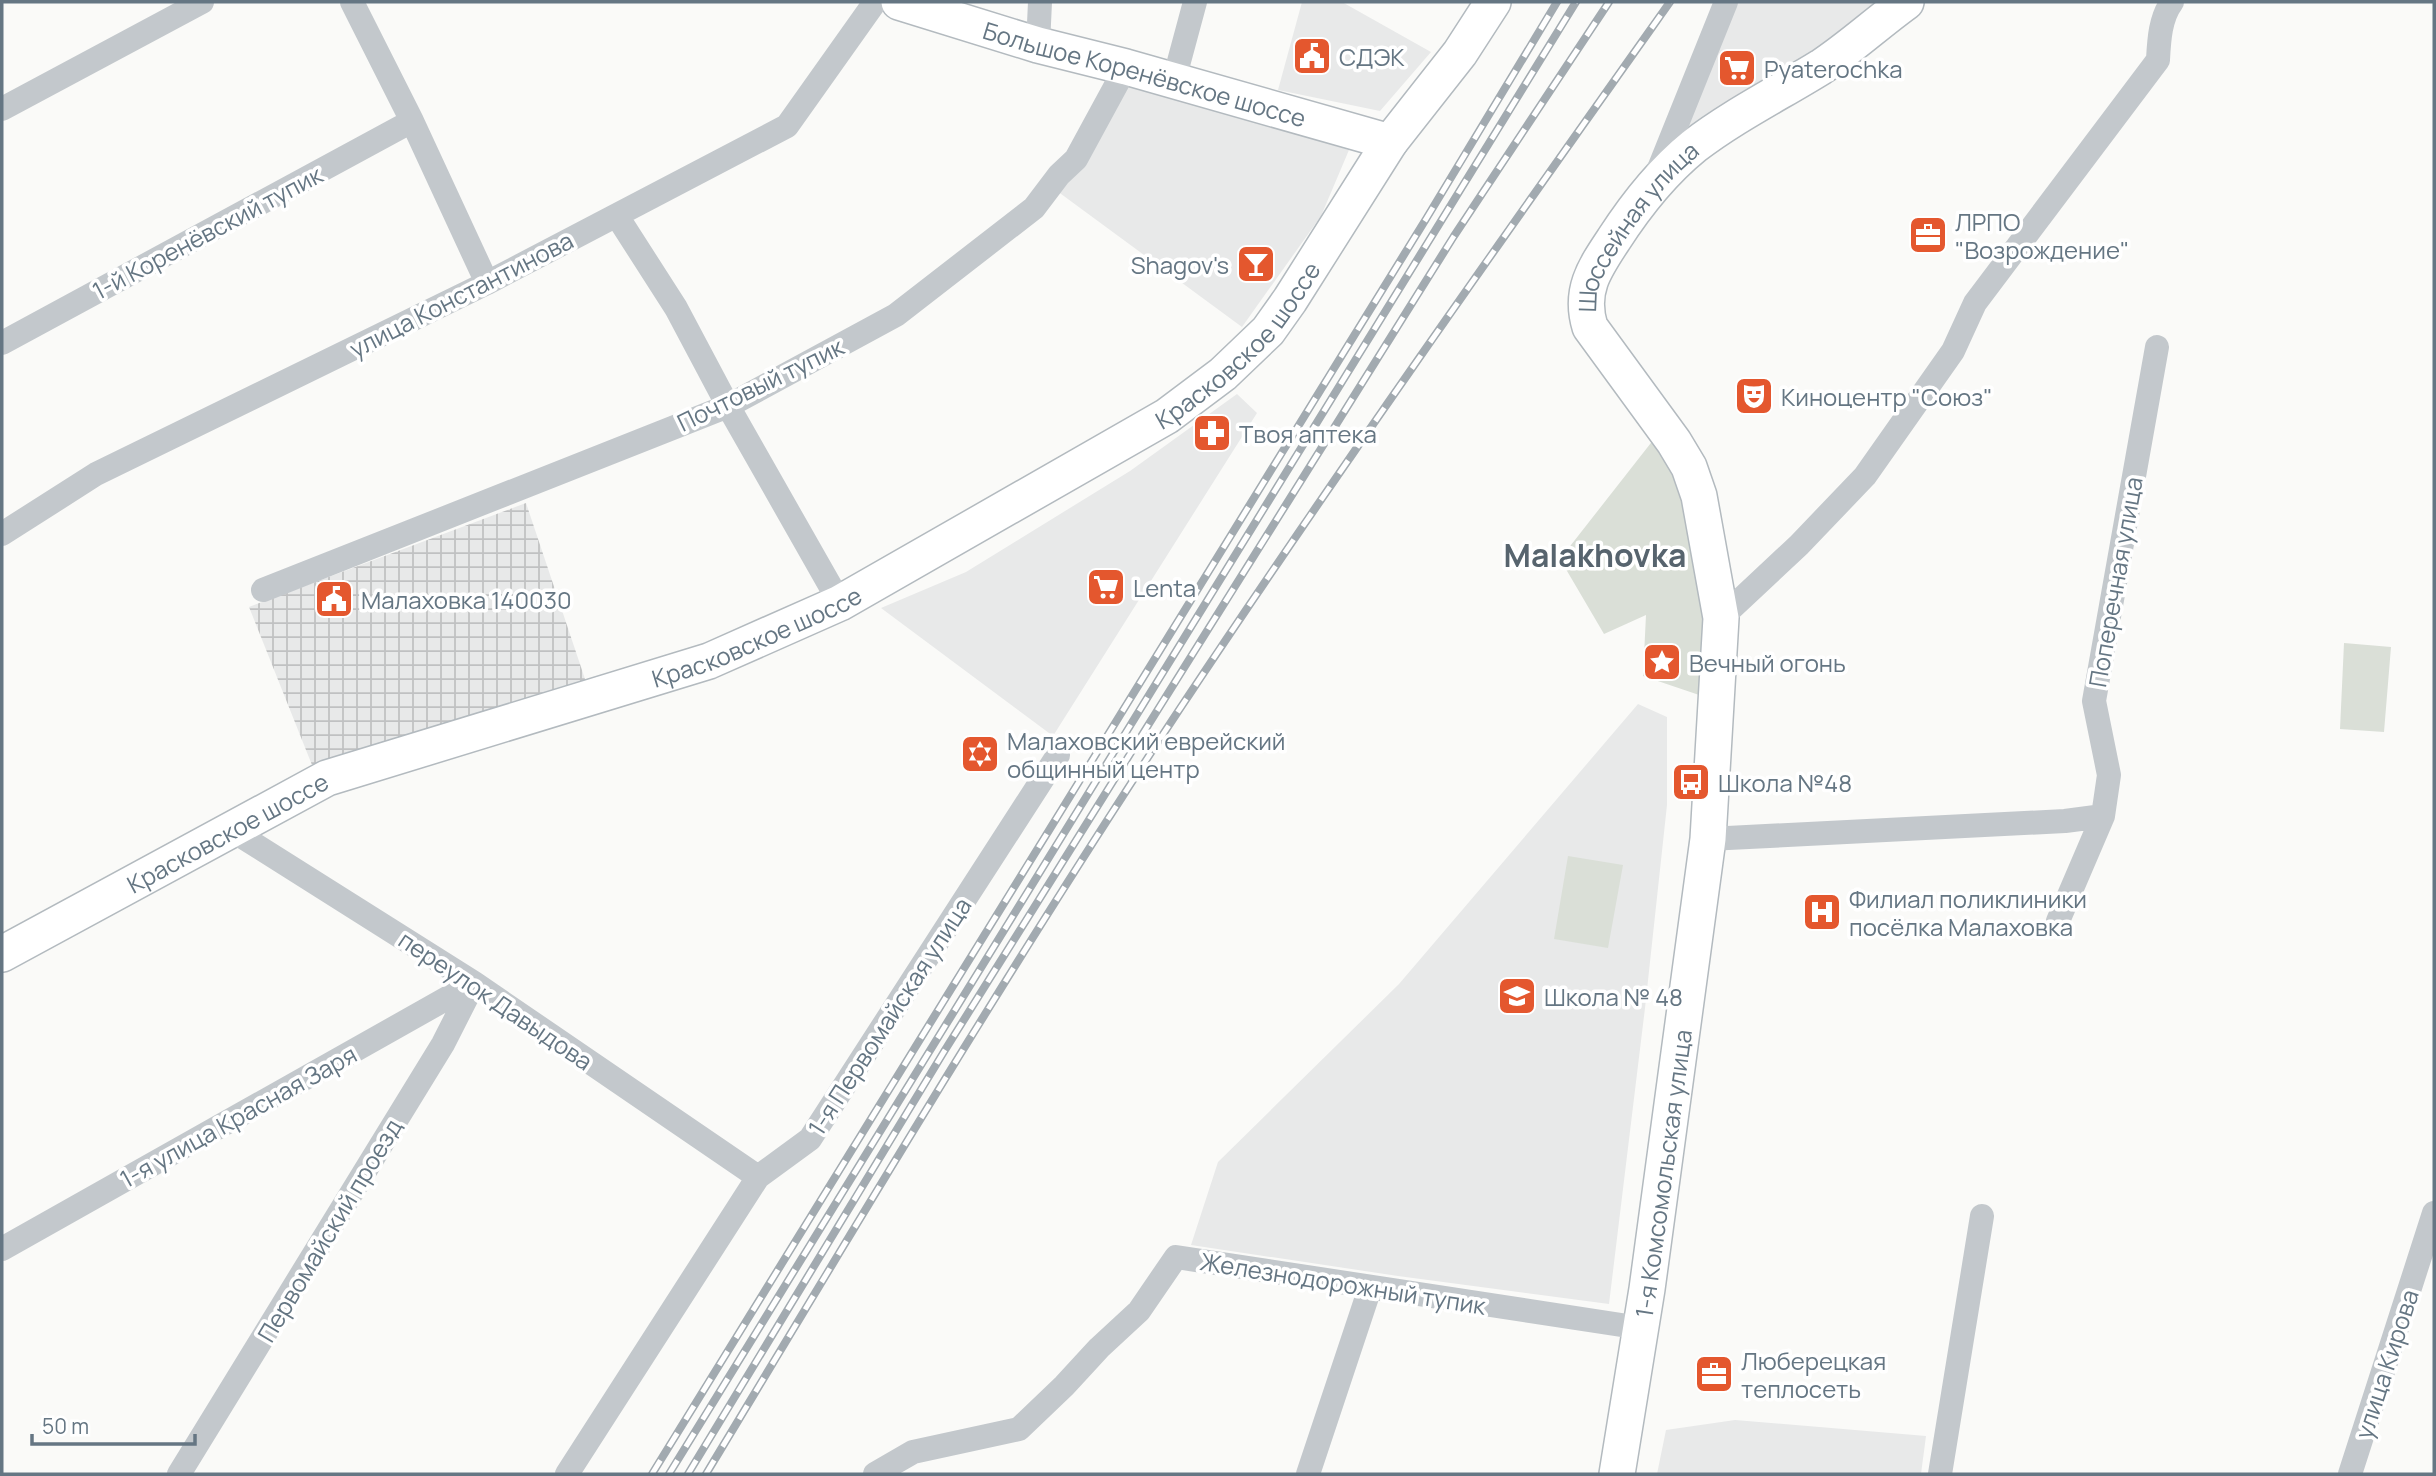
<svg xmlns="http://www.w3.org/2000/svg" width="2436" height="1476" viewBox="0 0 2436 1476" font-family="Manrope,sans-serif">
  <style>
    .built { fill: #e8e9e9 }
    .industrial { fill: url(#industrial-grid) }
    .green { fill: #dadfd7 }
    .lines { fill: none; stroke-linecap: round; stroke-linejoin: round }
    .secondary-casing { stroke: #b3babf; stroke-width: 38 }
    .street { stroke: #c3c8cc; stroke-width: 24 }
    .secondary { stroke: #fff; stroke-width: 35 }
    .rail-casing { stroke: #a2aab0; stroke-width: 8 }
    .rail { stroke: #fff; stroke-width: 5; stroke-dasharray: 16; stroke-linecap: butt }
    .labels { text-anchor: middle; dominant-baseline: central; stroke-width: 7; stroke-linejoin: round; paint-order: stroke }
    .poi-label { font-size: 24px; fill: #657683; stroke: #fff; text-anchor: start }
    .street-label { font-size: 24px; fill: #657683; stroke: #fff }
    .district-label { font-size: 32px; font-weight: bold; fill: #57646e; stroke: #fff }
  </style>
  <defs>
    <pattern id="industrial-grid" width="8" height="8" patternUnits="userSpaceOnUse" patternTransform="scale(1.75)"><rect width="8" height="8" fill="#e8e9e9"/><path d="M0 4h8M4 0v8" fill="none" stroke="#c0c1c2"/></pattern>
  </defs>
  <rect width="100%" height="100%" fill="#fafaf8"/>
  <path class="built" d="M1302,2H1342L1431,52L1380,111L1278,90Z
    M1731,2H1894L1672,147Z
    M1127,82L1349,150L1321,216L1242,327L1057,191Z
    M1237,394L1257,413L1053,736L881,608L966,572L1130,471Z
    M1638,704L1667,717V805L1645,1008L1609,1304L1398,1276L1191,1245L1218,1162L1399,984Z
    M1735,1420L1926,1436L1921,1474H1657L1666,1430Z"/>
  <path class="industrial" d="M526,503L586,682L314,770L249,607Z"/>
  <path class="green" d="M1654,439L1685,494L1711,616L1708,698L1643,676L1646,615L1604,634L1560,559Z
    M2344,643L2391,647L2384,732L2340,729Z
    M1568,856L1623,865L1608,948L1554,939Z"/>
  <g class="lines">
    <defs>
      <g id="secondary">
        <path id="s1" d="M899,2L1038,45L1126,67L1390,142"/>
        <path id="s2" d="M2,954L327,778L709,661L840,603L1167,416L1223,374L1268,331L1290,300L1390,142L1460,53L1493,2"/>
        <path id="s3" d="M1617,1474L1647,1289L1708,839L1721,618L1699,496L1689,467L1674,442L1590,327C1579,291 1594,269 1614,239C1636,205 1662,172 1694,146C1733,116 1779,93 1821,67C1851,47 1877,23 1906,2"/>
      </g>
    </defs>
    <use href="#secondary" class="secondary-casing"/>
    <path class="street" d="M352,2L412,121L487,283
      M1038,45L1040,2
      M1174,80L1195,2
      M2,109L202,2
      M1656,176L1726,2
      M617,216L676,308L728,406L840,603
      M2,343L412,121
      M2,534L96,474L487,283L787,126L875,2
      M263,590L728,406L896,315L1034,208L1059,175L1076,159L1126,67
      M1721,618L1799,545L1865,476L1953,351L1975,303L2158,60C2159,41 2160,18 2172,2
      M230,829L474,983L758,1177
      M1708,839L2065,821L2103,816
      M2058,921L2103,816L2109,775L2094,701L2157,347
      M2,1249L474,983
      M179,1474L443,1044L474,983
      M567,1474L758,1177L810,1139L1058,755
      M875,1474L913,1452L1019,1429L1064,1386L1099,1348L1139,1311L1176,1257L1641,1328
      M1308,1474L1370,1288
      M1940,1474L1982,1216
      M2350,1474L2434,1213"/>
    <use href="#secondary" class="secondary"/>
    <defs>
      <path id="rail" d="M652,1474L1426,219L1557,2
        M669,1474L1576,2
        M688,1474L945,1050L1454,236L1609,2
        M706,1474C861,1217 1015,958 1181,707C1339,469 1505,235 1670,2"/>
    </defs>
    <use href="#rail" class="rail-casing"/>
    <use href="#rail" class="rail"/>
  </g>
  <defs>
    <symbol id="civic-square" viewBox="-11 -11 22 22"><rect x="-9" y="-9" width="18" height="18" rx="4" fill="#e4572e" stroke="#fff"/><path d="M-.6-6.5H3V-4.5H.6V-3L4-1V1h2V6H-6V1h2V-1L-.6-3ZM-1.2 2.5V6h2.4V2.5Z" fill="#fff"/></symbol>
    <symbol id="supermarket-square" viewBox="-11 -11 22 22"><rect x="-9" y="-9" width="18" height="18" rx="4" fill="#e4572e" stroke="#fff"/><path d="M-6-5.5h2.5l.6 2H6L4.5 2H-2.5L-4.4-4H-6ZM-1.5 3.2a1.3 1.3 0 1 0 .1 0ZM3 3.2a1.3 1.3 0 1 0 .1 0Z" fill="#fff"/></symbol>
    <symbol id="office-square" viewBox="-11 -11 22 22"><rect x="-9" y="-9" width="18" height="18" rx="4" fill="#e4572e" stroke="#fff"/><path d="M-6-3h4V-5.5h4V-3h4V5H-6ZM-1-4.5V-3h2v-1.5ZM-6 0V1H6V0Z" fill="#fff"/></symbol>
    <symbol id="bar-square" viewBox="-11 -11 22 22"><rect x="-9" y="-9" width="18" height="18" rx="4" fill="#e4572e" stroke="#fff"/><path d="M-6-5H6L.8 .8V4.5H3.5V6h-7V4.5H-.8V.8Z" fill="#fff"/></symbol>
    <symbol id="theatre-square" viewBox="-11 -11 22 22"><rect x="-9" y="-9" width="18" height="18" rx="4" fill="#e4572e" stroke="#fff"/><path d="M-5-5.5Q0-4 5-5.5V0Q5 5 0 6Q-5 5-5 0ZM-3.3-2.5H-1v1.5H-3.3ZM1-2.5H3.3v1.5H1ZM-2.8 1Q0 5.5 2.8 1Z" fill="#fff"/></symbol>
    <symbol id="pharmacy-square" viewBox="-11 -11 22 22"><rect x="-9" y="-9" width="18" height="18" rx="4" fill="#e4572e" stroke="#fff"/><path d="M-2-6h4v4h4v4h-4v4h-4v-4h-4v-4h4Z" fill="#fff"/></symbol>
    <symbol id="sight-square" viewBox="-11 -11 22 22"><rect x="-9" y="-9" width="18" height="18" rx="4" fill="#e4572e" stroke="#fff"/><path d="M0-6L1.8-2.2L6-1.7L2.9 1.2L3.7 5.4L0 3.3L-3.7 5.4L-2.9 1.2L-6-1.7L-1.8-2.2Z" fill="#fff"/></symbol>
    <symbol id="synagogue-square" viewBox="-11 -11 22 22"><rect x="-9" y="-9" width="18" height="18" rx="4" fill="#e4572e" stroke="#fff"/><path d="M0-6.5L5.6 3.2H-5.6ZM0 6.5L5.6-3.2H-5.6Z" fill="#fff"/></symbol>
    <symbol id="bus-square" viewBox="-11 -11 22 22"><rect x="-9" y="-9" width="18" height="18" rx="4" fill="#e4572e" stroke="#fff"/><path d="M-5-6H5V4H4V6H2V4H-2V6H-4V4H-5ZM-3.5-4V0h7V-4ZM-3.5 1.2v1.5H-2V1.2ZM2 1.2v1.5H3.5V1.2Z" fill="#fff"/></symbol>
    <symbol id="hospital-square" viewBox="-11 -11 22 22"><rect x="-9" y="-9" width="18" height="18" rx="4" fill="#e4572e" stroke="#fff"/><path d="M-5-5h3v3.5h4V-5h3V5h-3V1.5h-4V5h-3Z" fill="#fff"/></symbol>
    <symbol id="school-square" viewBox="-11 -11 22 22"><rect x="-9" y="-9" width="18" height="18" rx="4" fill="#e4572e" stroke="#fff"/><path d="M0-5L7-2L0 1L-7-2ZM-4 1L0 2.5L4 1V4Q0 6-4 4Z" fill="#fff"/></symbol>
  </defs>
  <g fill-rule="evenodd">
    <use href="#civic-square" x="1290" y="34" width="44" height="44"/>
    <use href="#supermarket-square" x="1715" y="46" width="44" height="44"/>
    <use href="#office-square" x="1906" y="213" width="44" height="44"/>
    <use href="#bar-square" x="1234" y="242" width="44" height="44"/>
    <use href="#theatre-square" x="1732" y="374" width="44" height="44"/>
    <use href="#pharmacy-square" x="1190" y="411" width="44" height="44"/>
    <use href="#supermarket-square" x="1084" y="565" width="44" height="44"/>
    <use href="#civic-square" x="312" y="577" width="44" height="44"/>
    <use href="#sight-square" x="1640" y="640" width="44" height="44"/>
    <use href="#synagogue-square" x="958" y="732" width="44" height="44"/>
    <use href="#bus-square" x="1669" y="760" width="44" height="44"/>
    <use href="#hospital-square" x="1800" y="890" width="44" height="44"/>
    <use href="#school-square" x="1495" y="974" width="44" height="44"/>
    <use href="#office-square" x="1692" y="1352" width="44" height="44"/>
  </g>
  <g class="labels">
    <g class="poi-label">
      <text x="1339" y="56">СДЭК</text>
      <text x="1764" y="68">Pyaterochka</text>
      <text x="1955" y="221">ЛРПО<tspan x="1955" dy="28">"Возрождение"</tspan></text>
      <text x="1229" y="264" text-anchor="end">Shagov's</text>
      <text x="1781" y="396">Киноцентр "Союз"</text>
      <text x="1239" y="433">Твоя аптека</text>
      <text x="1133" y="587">Lenta</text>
      <text x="361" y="599">Малаховка 140030</text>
      <text x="1689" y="662">Вечный огонь</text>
      <text x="1007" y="740">Малаховский еврейский<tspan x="1007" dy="28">общинный центр</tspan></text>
      <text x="1718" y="782">Школа №48</text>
      <text x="1849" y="898">Филиал поликлиники<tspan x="1849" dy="28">посёлка Малаховка</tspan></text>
      <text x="1544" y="996">Школа № 48</text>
      <text x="1741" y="1360">Люберецкая<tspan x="1741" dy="28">теплосеть</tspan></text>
    </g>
    <g class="street-label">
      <text stroke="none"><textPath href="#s1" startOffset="256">Большое Коренёвское шоссе</textPath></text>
      <text transform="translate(207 232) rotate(-28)">1-й Коренёвский тупик</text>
      <text stroke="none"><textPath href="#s3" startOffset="1306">Шоссейная улица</textPath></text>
      <text transform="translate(461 294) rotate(-27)">улица Константинова</text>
      <text stroke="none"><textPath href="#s2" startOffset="1390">Красковское шоссе</textPath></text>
      <text transform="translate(760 384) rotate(-26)">Почтовый тупик</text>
      <text transform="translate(2115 582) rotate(-80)">Поперечная улица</text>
      <text stroke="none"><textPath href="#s2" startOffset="822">Красковское шоссе</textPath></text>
      <text stroke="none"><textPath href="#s2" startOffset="256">Красковское шоссе</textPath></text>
      <text transform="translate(496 1000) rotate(34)">переулок Давыдова</text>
      <text transform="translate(889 1016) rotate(-57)">1-я Первомайская улица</text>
      <text transform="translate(238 1116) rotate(-29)">1-я улица Красная Заря</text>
      <text stroke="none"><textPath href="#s3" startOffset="304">1-я Комсомольская улица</textPath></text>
      <text transform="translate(329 1230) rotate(-59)">Первомайский проезд</text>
      <text transform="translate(1343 1283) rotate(9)">Железнодорожный тупик</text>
      <text transform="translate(2386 1364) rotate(-72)">улица Кирова</text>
    </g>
    <g class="district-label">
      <text x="1595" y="555">Malakhovka</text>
    </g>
  </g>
  <rect width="2436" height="1476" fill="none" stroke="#657683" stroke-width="7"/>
  <path d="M32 1434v10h163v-10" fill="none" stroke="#657683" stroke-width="3.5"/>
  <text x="42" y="1434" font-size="21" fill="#657683" stroke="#ffffff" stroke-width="5" paint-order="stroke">50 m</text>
</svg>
